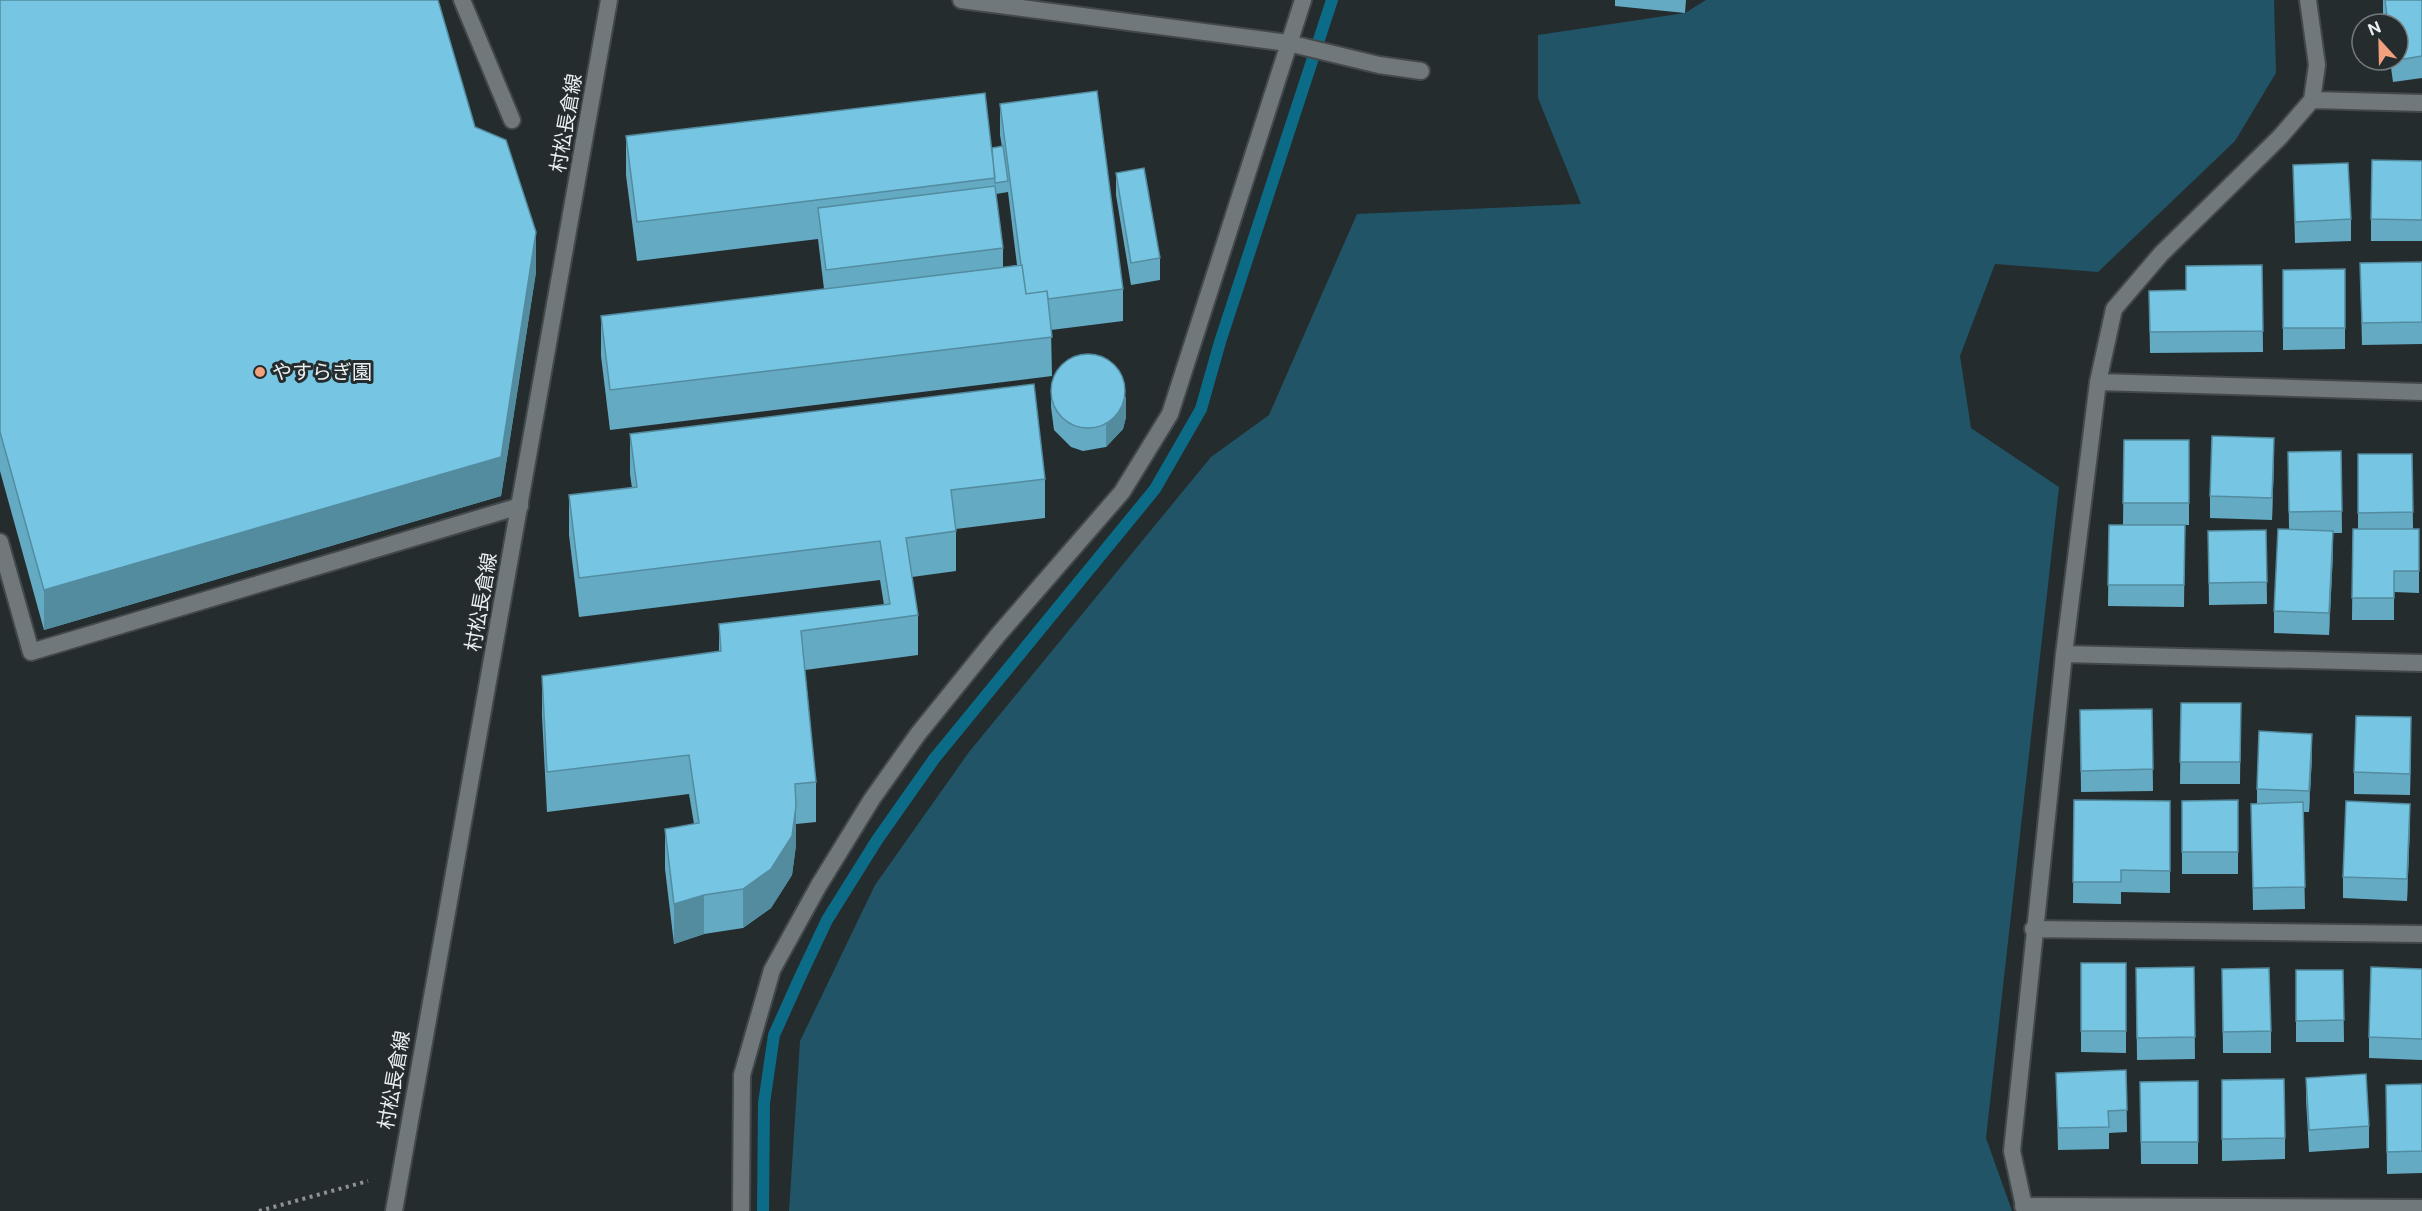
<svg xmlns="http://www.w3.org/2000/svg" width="2422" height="1211" viewBox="0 0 2422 1211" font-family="'Public Sans','Noto Sans JP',sans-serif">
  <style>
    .green { fill: #205466 }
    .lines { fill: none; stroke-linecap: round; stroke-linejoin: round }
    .stream { stroke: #0c6b86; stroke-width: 12 }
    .service-casing { stroke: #43494b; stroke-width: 20 }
    .minor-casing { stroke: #43494b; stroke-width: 20 }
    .secondary-casing { stroke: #43494b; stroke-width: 20 }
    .path { stroke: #8d9395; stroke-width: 4; stroke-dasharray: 3 4.5; stroke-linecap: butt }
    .service { stroke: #70787b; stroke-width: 16 }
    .minor { stroke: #70787b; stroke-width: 16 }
    .secondary { stroke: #70787b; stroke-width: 16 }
    .wall { fill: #65aac3; fill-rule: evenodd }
    .shaded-wall { fill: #538b9f }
    .building { fill: #76c6e3; stroke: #538b9f; stroke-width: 1.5 }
    .poi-dot { fill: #f2a17e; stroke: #252c2e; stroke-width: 2 }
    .labels { text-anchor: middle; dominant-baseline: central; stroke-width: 6; stroke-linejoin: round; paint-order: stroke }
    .street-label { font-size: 20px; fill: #ebeff1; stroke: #252c2e }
    .poi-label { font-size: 20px; fill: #ebeff1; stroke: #252c2e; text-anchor: start }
  </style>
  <rect width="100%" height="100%" fill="#252c2e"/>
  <path class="green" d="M1706,0H2274L2276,73L2235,141L2098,272L1995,264L1960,356L1971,428L2059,487L1986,1138L2012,1211H789L800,1041L875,885L969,752L1211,457L1269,415L1357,214L1581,204L1538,98V35L1685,13Z"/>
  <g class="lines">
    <path class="stream" d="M763,1211L764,1103L774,1035L801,975L827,920L877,840L934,759L1155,489L1201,409L1220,342L1332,0"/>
    <defs>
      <path id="service" d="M741,1211L742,1075L772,970L819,885L872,799L918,734L998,635L1122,492L1170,414L1303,0"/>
      <path id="minor" d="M462,0L512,120
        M961,0L1288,43L1379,65L1421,71
        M2312,100L2422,103
        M2098,382L2422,392
        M0,542L31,652L520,506
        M2064,654L2422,663
        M2033,929L2422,934
        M2023,1206L2422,1208
        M2025,1211L2012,1151L2064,654L2098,382L2114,309L2161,254L2280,137L2312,100L2317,65L2308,0"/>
      <path id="secondary" d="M394,1211L609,0"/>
    </defs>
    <use href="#service" class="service-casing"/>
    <use href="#minor" class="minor-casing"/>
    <use href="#secondary" class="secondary-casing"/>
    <path class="path" d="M259,1211L368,1181"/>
    <use href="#service" class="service"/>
    <use href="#minor" class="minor"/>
    <use href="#secondary" class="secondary"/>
  </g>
  <path class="wall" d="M0,0L475,127L536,272L501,496L44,630L0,471Z
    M1615,0H1686L1685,13L1615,6Z
    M2383,0H2422V78L2393,82L2390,60H2398V24H2385L2383,13Z
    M1000,104L1123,289V321L1051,330L1052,376L610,430L601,356V316L824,289L818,239L637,261L626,175V136L992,148L1002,147L1000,135ZM1008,192L1017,265L1003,267V248L996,194Z
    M2422,161V241H2371V219Z
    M2293,165L2351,219V241L2295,243Z
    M1116,173L1160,258V280L1131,285L1116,195Z
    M2422,262V344L2362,345L2360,263Z
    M2262,265L2263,352L2150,353L2149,291L2186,290Z
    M2345,269V349L2283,350V270Z
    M1051,385L1126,417L1123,429L1106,447L1083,451L1071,447L1054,430L1051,407Z
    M630,434L1045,479V518L956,529V571L912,577L918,615V655L805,670L816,782V822L796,824V845L792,875L771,908L743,928L704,934L674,944L665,869V829L694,824L689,794L547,812L542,716V676L719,652V624L884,605L880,580L579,617L569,535V495L632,488L630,474Z
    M2124,440H2189V525H2123Z
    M2341,451L2342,533H2333V553L2329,635L2274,633V611L2289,529L2288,452Z
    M2358,454H2412L2413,529H2419V593L2394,592V620H2352L2353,529H2358Z
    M2274,460L2272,520L2210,518V496Z
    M2109,525H2185L2184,607L2108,606Z
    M2266,530L2267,604L2209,605L2208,531Z
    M2181,703H2241L2240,784H2180Z
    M2152,709L2153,791L2081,792L2080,710Z
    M2411,739L2410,795L2354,794V772Z
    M2312,756L2309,812H2303L2305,909L2253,910L2251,804H2257V789Z
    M2074,800L2170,801V893L2121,892V904L2073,903Z
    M2238,800V874H2182V801Z
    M2410,825L2407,901L2343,898V877Z
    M2081,963H2126V1053L2081,1052Z
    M2194,967L2195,1059L2137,1060L2136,968Z
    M2222,969L2271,1031V1053H2223Z
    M2422,969V1060L2369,1058V1037Z
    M2296,970H2343L2344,1042H2296Z
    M2126,1070L2127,1132L2109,1133V1149L2058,1150L2056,1073Z
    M2306,1078L2369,1126V1148L2309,1152L2306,1099Z
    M2222,1080L2285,1138V1159L2222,1161Z
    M2198,1081V1164H2141L2140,1082Z
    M2422,1084V1173L2387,1174L2386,1085Z"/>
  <path class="shaded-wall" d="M536,232V272L501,496L44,630V590Z
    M1126,396V417L1123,429L1106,447V425Z
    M2274,438V460L2272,520V498Z
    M2333,531V553L2329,635V613Z
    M2411,717V739L2410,795V774Z
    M2312,734V756L2309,812V791Z
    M2410,804V825L2407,901V879Z
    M796,806V845L792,875L771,908L743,928V889Z
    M704,895V934L674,944V904Z"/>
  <path class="building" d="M0,0H438L475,127L506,140L536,232L501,457L44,590L0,432Z
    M2385,0H2422V56L2398,60V24H2388Z
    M1097,91L1123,289L1048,299L1047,291L1026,294L1022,265H1021L1000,104Z
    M985,93L995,178L637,222L626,136Z
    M1003,146L1008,181L995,183L992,148Z
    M2372,160L2422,161V220L2371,219Z
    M2348,163L2351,219L2295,222L2293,165Z
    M1144,168L1160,258L1131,263L1116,173Z
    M995,186L1003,248L826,270L818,208Z
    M2422,262V322L2362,323L2360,263Z
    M1022,265L1026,294L1047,291L1052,337L610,390L601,316Z
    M2262,265L2263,331L2150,332L2149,291L2186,290V266Z
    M2345,269V328H2283V270Z
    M1051 391a37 37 0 1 1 74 0a37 37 0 1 1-74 0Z
    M1034,384L1045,479L951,490L956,531L906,538L918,615L801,631L816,782L795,784L796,806L792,836L771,869L743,889L704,895L674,904L665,829L699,823L689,755L547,772L542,676L721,651L719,624L890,604L880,541L579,578L569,495L637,487L630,434Z
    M2212,436L2274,438L2272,498L2210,496Z
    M2124,440H2189V503H2123Z
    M2341,451L2342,511L2289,512L2288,452Z
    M2358,454H2412L2413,512L2358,513Z
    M2109,525H2185L2184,585H2108Z
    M2278,529L2333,531L2329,613L2274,611Z
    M2353,529H2419V571H2394V598H2352Z
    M2266,530L2267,582L2209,583L2208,531Z
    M2181,703H2241L2240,762H2180Z
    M2152,709L2153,769L2081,771L2080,710Z
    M2356,716L2411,717L2410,774L2354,772Z
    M2259,731L2312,734L2309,791L2257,789Z
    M2074,800L2170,801V871L2121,870V882H2073Z
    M2238,800V852H2182V801Z
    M2346,801L2410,804L2407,879L2343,877Z
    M2303,802L2305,887L2253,888L2251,804Z
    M2081,963H2126V1031H2081Z
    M2194,967L2195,1037L2137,1038L2136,968Z
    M2371,967L2422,969V1039L2369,1037Z
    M2269,968L2271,1031L2223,1032L2222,969Z
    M2296,970H2343L2344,1020L2296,1021Z
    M2126,1070L2127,1110L2108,1111L2109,1127L2058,1128L2056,1073Z
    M2366,1074L2369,1126L2309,1130L2306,1078Z
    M2284,1079L2285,1138L2222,1139V1080Z
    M2198,1081V1142H2141L2140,1082Z
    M2422,1084V1151L2387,1152L2386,1085Z"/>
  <circle class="poi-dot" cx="260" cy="372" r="6"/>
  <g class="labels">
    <g class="street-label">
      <text transform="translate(566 123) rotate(-80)">村松長倉線</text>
      <text transform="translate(481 602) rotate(-80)">村松長倉線</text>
      <text transform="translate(394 1080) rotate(-80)">村松長倉線</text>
    </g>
    <g class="poi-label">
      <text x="272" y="372">やすらぎ園</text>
    </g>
  </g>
  <g transform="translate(2380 42) rotate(338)"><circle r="28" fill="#252c2e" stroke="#747a7c" stroke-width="1.5"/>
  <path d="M0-4.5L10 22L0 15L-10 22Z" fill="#f2a17e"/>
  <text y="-9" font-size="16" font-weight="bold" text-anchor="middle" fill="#ebeff1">N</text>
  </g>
</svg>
